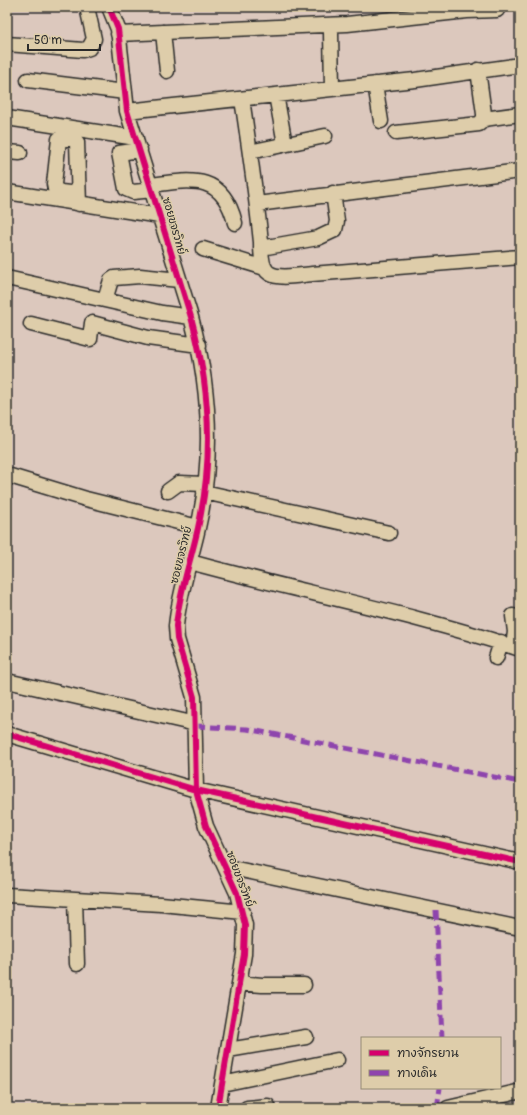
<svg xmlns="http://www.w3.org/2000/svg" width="527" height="1115" viewBox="0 0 527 1115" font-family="Pangolin,'Playpen Sans Thai',sans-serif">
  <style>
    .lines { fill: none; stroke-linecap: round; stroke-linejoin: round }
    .minor-casing { stroke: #2b2b2b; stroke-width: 17 }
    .minor { stroke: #decdaa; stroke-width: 14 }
    .quiet { stroke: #8e44ad; stroke-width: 5; stroke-dasharray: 10 5; stroke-linecap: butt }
    .cycleway-casing { stroke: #decdaa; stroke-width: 8 }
    .cycleway { stroke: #d6006c; stroke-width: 6 }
    .labels { text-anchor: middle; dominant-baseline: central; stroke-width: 3; stroke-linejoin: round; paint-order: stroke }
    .street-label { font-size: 11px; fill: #2b2b2b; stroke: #decdaa }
  </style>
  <rect width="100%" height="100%" fill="#dcc8bd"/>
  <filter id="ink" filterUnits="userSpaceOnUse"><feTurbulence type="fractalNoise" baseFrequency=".025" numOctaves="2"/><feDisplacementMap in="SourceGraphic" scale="8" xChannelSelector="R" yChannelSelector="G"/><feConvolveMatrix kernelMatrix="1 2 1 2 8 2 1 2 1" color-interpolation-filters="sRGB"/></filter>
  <g filter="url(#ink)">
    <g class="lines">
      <defs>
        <path id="minor" d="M109,7L118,29L127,111L191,317C210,386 214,457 198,528C191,560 179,593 176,626L177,639L194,697L196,790L206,826L237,893L245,925L244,954L218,1108
          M163,32L167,71
          M331,32L332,89
          M118,34L347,24L467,11L497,10
          M7,44L83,50L89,48L94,39L87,7
          M28,80L125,92
          M375,84L381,121
          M276,95L285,144
          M242,99C249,146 256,194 261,242C261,250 261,268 269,273C279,280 300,275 312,274L520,257
          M127,111L415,80L520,65
          M7,118L136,138
          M484,119L520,114
          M396,133L479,124L484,119V114L478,70
          M140,150L119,153L126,189L133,192L153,190
          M7,152L20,153
          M250,152L325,136
          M151,185C194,179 223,174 235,223
          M7,192L160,216
          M78,194L61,192L55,189L54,184L59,139H73L77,142L79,204
          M257,204L520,171
          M261,248L318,238L335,230L337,221L333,193
          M203,249L265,268
          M7,278L162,313L191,317
          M105,300L111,280L114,278L140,276L179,280
          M31,324L90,339L92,323L148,338L199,345
          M7,475L86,499L198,527
          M168,491L179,483L205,484
          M204,492L389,533
          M190,562C299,592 412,613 520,649
          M513,646L515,632L513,616
          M496,658L501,642
          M7,681L196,724
          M7,734L196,790L520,862
          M227,867L520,928
          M7,895L161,904L243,912
          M75,899L77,964
          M239,983L262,985H304
          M228,1050L306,1037
          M222,1084L337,1060
          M247,1108L268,1106
          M448,1108L517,1092"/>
      </defs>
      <use href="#minor" class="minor-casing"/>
      <use href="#minor" class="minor"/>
      <path class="quiet" d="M196,726L247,729L520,782
        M436,910L442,1038
        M437,1108L440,1088"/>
      <defs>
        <path id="cycleway" d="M109,7L118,29L127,111L191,317C210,386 214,457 198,528C191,560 179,593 176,626L177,639L194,697L196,790L206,826L237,893L245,925L244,954L218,1108
          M7,734L196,790L520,862"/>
      </defs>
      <use href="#cycleway" class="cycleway-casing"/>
      <use href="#cycleway" class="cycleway"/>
    </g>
  </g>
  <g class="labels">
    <g class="street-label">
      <text transform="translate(174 226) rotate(74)">ซอยขจรวิทย์</text>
      <text transform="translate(181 555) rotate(-76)">ซอยขจรวิทย์</text>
      <text transform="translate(240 879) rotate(69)">ซอยขจรวิทย์</text>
    </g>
  </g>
  <rect width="527" height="1115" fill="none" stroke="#decdaa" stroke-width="24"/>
  <rect x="12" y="12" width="503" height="1091" fill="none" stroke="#2b2b2b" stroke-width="1.5" filter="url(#ink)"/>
  <rect x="361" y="1037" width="140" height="52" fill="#decdaa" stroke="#968c77"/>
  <rect x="369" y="1050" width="20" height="6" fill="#d6006c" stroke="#968c77"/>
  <text x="397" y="1057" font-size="12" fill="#2b2b2b">ทางจักรยาน</text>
  <rect x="369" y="1070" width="20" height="6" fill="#8e44ad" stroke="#968c77"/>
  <text x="397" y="1077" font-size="12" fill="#2b2b2b">ทางเดิน</text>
  <path d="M28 44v6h72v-6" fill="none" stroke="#2b2b2b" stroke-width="2"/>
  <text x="34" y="44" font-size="12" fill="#2b2b2b" stroke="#decdaa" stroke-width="3" paint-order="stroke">50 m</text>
</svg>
